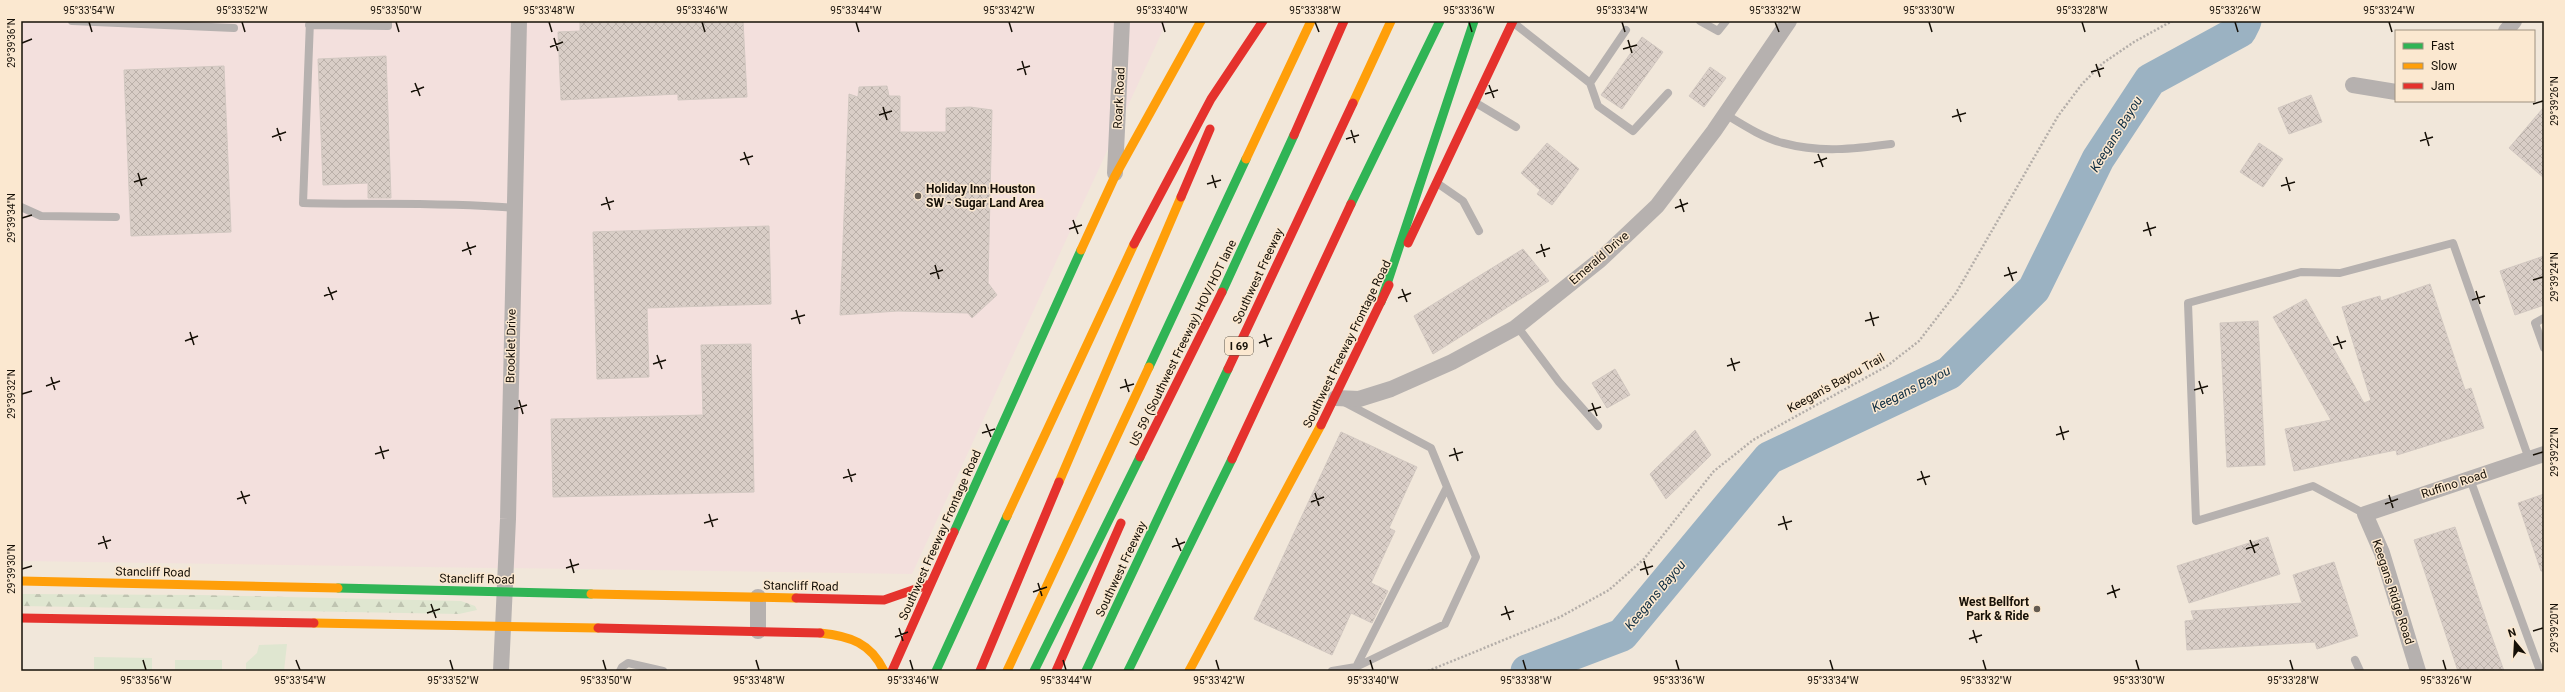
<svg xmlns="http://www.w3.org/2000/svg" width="2565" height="692" viewBox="0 0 2565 692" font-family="Roboto,sans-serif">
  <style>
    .commercial { fill: #f3e0dd }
    .green { fill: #dfe6d0 }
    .forest { fill: url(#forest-firs) }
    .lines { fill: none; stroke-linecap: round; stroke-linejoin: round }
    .river { stroke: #9bb2c2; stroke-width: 33 }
    .building { fill: url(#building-cross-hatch); stroke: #d2c8c1 }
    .path { stroke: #b4aea9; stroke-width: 2.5; stroke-dasharray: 2 2; stroke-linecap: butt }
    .lane { stroke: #b6b1af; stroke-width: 8 }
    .street { stroke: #b6b1af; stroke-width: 16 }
    .fast { stroke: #30b455; stroke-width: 9 }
    .slow { stroke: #ff9f0a; stroke-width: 9 }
    .jam { stroke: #e5322d; stroke-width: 9 }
    .ticks { fill: none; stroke: #161007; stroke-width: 1.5 }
    .poi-dot { fill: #635b51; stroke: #fbe8d0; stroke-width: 1.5 }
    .labels { text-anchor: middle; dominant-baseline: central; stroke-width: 3; stroke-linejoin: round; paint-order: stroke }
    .shield { fill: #fbe8d0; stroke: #5b5143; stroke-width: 1 }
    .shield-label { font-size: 11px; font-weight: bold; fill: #161007 }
    .street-label { font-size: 12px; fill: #161007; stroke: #fbe8d0 }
    .poi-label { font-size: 12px; font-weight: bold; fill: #161007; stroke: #fbe8d0; text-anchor: start }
    .water-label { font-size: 13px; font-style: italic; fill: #0d2c41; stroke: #fbe8d0 }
    .neatline { fill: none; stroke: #161007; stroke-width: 1.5 }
    .ticks-label { font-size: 10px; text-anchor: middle; fill: #161007 }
  </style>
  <defs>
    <pattern id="forest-firs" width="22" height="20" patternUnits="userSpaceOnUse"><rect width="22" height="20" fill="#dfe6d0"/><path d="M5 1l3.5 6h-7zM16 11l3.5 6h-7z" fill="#bfc4b1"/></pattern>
    <pattern id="building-cross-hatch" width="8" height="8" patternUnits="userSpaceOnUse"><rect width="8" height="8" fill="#d9cec7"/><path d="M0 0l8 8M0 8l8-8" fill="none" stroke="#bab0a9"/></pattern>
  </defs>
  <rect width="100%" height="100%" fill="#f1e7da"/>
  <path class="commercial" d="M21,21H1167L912,574L21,561Z"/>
  <path class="green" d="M287,644L284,671H246V663L257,653L259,645Z
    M94,657L152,658V671H94Z
    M175,660H222V671H175Z"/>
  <path class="forest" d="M21,594L200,595L461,601L475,606L477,610L459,614L21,606Z"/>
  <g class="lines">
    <path class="river" d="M1527,671L1622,635L1769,458L1949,373L2034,289L2098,159L2150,80L2240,31L2245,21"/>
  </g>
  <path class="building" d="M580,21H743L747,97L678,100V94L561,100L558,32L580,31Z
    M1642,37L1663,52L1622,109L1601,95Z
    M386,56L391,198H368V183L323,185L318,59Z
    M224,66L231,232L131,236L124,70Z
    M1710,67L1726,78L1704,107L1689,96Z
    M887,86L889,96H900V132H946V108L970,107L992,110L988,283L997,295L972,318L968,313L898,311L840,315L849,94L858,97L859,87Z
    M2311,95L2322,122L2289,134L2278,108Z
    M2544,107V178L2509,148Z
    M1547,143L1579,169L1552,205L1537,194L1540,190L1521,173Z
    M2259,143L2283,159L2263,187L2240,172Z
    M769,226L771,304L647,308L649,377L597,379L593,232Z
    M1523,249L1549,281L1433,354L1414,316Z
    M2544,256V305L2515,315L2500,271Z
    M2430,284L2465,390L2471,388L2484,428L2397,455L2396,450L2294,471L2285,429L2331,420L2273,317L2306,299L2364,403L2371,400L2342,307L2380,296L2381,301Z
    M2258,321L2265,465L2227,467L2220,323Z
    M751,344L754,492L553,497L551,419L703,415L701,345Z
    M1615,369L1630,395L1607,408L1592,383Z
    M1695,430L1711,455L1666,499L1650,474Z
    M1341,432L1417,467L1389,528L1395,531L1371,583L1388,591L1372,623L1351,613L1332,655L1254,619Z
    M2544,494V571H2541L2518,503Z
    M2455,527L2489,629L2504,671H2458L2442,623L2414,540Z
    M2268,537L2280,574L2189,603L2177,566Z
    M2334,562L2358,636L2317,649L2315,642L2187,650L2185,621L2194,620L2191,611L2302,603L2293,575Z"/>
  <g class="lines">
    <path class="path" d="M1428,671L1560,617L1609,590L1644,559L1714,471L1753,440L1887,366L1919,341L1956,293L2058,116L2082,84L2103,63L2134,42L2172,21"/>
    <path class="lane" d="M72,21L234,28
      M310,21L303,203C374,205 445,202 515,208
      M1700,21L1718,31L1726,21
      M1515,24L1590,83L1598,106L1633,131L1668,93
      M309,25L388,26V21
      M1590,83L1626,30
      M1476,103L1516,127
      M1725,114C1743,125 1763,138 1783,143C1820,153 1854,149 1891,144
      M1437,183L1463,201L1479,231
      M21,207L41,216L116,217
      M2544,318L2535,323L2544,348
      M1517,326L1559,382L1598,426
      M1344,402L1431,448L1447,487
      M2470,479L2540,671
      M2365,514L2313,486L2196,521L2188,303L2301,272L2340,273L2453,243L2529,459
      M2355,660L2360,671
      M620,671L622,667L628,663L663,671
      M1332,671L1356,667L1445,624L1476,557L1447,487L1356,667"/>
    <path class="street" d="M2506,31L2514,21
      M2353,85L2396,92
      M1115,173L1122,21
      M1336,398L1359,399L1391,389L1452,362L1515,328L1600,260L1657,206L1714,131L1789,21
      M758,631V597
      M501,671L508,519L519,21
      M2418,671L2382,553L2365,514L2544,454"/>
    <path class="fast" d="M1351,204L1440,21
      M1222,292L1294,135
      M1381,302L1474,21
      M1149,367L1246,159
      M954,532L1081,250
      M338,588L591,594
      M936,671L1007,516
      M1034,671L1140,457
      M1086,671L1228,369
      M1128,671L1232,459"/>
    <path class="slow" d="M1353,103L1391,21
      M1246,159L1311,21
      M1081,250L1115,176L1201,21
      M1059,482L1181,197
      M1007,516L1134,244
      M21,581L338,588
      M591,594L796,598
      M314,623L598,628
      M820,633C850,636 871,643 884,671
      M1007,671L1149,367
      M1189,671L1321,425"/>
    <path class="jam" d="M1294,135L1344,21
      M1181,197L1210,129
      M1408,243L1513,21
      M1134,244L1211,99L1263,21
      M1228,369L1353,103
      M1321,425L1389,285
      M1140,457L1222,292
      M1232,459L1351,204
      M796,598L884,600L930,584
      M21,618L314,623
      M598,628L820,633
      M892,671L954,532
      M980,671L1059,482
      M1056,671L1121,523"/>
  </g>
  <path class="ticks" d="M89,22L92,32M242,22L245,32M396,22L399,32M549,22L552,32M702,22L705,32M856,22L859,32M1009,22L1012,32M1162,22L1165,32M1315,22L1319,32M1469,22L1472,32M1622,22L1625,32M1775,22L1779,32M1929,22L1932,32M2082,22L2085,32M2235,22L2238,32M2389,22L2392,32M554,38L558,51M1628,40L1632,53M22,43L32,39M550,47L563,42M1623,49L1637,45M1022,61L1026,75M2096,64L2100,77M1017,70L1030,66M2091,72L2104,68M415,83L420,96M1489,85L1494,98M411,92L424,87M1485,94L1498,90M2533,104L2543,101M883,107L887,120M1957,109L1961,122M879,115L892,111M1952,117L1966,113M277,128L281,141M1351,130L1355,143M2425,132L2429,146M272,137L286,132M1346,139L1359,135M2420,141L2433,137M744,152L749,165M1818,154L1823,167M740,160L753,156M1814,163L1827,158M138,173L142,186M1212,175L1216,188M2286,177L2290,191M134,182L147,178M1207,184L1221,180M2281,186L2295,182M606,197L610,210M1680,199L1684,212M601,205L614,201M1675,208L1688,203M22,218L32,215M1073,220L1078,234M2147,222L2151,236M1069,229L1082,225M2143,231L2156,227M467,242L471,255M1541,244L1545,257M462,251L476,246M1536,253L1550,248M935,265L939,279M2008,267L2013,281M930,274L943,270M2004,276L2017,272M2533,280L2543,277M328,287L333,300M1402,289L1407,302M2476,291L2480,304M324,296L337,291M1398,298L1411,293M2472,300L2485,296M796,310L800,324M1870,312L1874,326M791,319L805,315M1865,321L1879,317M190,332L194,345M1264,334L1268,347M2337,336L2342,349M185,341L198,336M1259,343L1272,338M2333,345L2346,341M657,355L662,369M1731,358L1735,371M653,364L666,360M1727,366L1740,362M51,377L55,390M1125,379L1129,392M2199,381L2203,394M46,386L60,381M1120,388L1134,384M2194,390L2208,386M22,394L32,391M519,400L523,414M1592,403L1597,416M514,409L527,405M1588,411L1601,407M986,424L991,437M2060,426L2064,440M982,433L995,429M2056,435L2069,431M380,446L384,459M1454,448L1458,461M375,454L389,450M2533,455L2543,452M1449,456L1463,452M848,469L852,482M1921,471L1926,485M843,478L856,474M1917,480L1930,476M241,491L246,504M1315,493L1319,506M2389,495L2393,508M237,499L250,495M1311,502L1324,497M2385,504L2398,499M709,514L713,527M1783,516L1787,530M704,523L718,519M1778,525L1792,521M103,536L107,549M1176,538L1181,551M2250,540L2255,553M98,544L111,540M1172,547L1185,542M2246,549L2259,544M570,559L574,573M1644,561L1648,575M566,568L579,564M22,569L32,566M1640,570L1653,566M1038,583L1042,596M2112,585L2116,598M1033,592L1047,587M2107,594L2120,589M431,604L436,618M1505,606L1510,620M427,613L440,609M1501,615L1514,611M899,628L903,641M1973,630L1977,643M2533,631L2543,628M895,637L908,632M1969,639L1982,635M143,660L146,670M296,660L300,670M450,660L453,670M603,660L606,670M756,660L759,670M910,660L913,670M1063,660L1066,670M1216,660L1219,670M1370,660L1373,670M1523,660L1526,670M1676,660L1679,670M1830,660L1833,670M1983,660L1986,670M2136,660L2139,670M2290,660L2293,670M2443,660L2446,670"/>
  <g class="poi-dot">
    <circle cx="918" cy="196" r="4"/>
    <circle cx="2037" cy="609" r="4"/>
  </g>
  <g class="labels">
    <rect class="shield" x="1225" y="337" width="28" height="18" rx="3"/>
    <g class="shield-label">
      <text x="1239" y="346">I 69</text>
    </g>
    <g class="street-label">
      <text transform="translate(1119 98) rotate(-87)">Roark Road</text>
      <text transform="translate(1599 258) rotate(-41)">Emerald Drive</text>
      <text transform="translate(1258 276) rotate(-65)">Southwest Freeway</text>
      <text transform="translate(1183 343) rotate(-64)">US 59 (Southwest Freeway) HOV/HOT lane</text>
      <text transform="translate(1347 344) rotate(-64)">Southwest Freeway Frontage Road</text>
      <text transform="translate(511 346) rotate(-89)">Brooklet Drive</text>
      <text transform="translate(1836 383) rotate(-29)">Keegan's Bayou Trail</text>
      <text transform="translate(2454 484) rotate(-18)">Ruffino Road</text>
      <text transform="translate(940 535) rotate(-66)">Southwest Freeway Frontage Road</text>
      <text transform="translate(1121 569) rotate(-65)">Southwest Freeway</text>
      <text transform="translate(153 572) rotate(1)">Stancliff Road</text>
      <text transform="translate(477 579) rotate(1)">Stancliff Road</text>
      <text transform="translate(801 586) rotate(1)">Stancliff Road</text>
      <text transform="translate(2393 592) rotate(72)">Keegans Ridge Road</text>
    </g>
    <g class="poi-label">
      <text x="926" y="189">Holiday Inn Houston<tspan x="926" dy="14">SW - Sugar Land Area</tspan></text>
      <text x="2029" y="602" text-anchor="end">West Bellfort<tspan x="2029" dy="14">Park &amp; Ride</tspan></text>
    </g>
    <g class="water-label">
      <text transform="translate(2116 134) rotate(-58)">Keegans Bayou</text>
      <text transform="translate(1911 389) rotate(-27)">Keegans Bayou</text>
      <text transform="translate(1655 595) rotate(-50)">Keegans Bayou</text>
    </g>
  </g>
  <rect width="2565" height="692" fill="none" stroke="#fbe8d0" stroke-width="44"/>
  <rect x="2395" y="30" width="140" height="72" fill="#fbe8d0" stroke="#9f9280"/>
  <rect x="2403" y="43" width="20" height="6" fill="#30b455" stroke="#9f9280"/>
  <text x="2431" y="50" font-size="12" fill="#161007">Fast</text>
  <rect x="2403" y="63" width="20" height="6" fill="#ff9f0a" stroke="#9f9280"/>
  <text x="2431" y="70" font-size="12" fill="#161007">Slow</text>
  <rect x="2403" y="83" width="20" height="6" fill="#e5322d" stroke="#9f9280"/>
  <text x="2431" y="90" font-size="12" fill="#161007">Jam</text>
  <g transform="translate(2515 642) rotate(342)" stroke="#fbe8d0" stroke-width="3" paint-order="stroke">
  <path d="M0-3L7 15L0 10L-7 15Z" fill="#161007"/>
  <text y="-6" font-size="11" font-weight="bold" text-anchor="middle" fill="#161007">N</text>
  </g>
  <rect x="22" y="22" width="2521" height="648" class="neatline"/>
  <g class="ticks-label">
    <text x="89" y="14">95°33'54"W</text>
    <text x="242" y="14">95°33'52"W</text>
    <text x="396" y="14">95°33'50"W</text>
    <text x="549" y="14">95°33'48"W</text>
    <text x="702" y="14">95°33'46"W</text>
    <text x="856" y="14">95°33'44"W</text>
    <text x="1009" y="14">95°33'42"W</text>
    <text x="1162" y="14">95°33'40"W</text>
    <text x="1315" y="14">95°33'38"W</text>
    <text x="1469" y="14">95°33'36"W</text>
    <text x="1622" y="14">95°33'34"W</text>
    <text x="1775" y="14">95°33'32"W</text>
    <text x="1929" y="14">95°33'30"W</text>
    <text x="2082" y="14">95°33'28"W</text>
    <text x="2235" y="14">95°33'26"W</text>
    <text x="2389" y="14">95°33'24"W</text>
    <text transform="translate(11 43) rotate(-90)" y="4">29°39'36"N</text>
    <text transform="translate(2554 101) rotate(-90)" y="4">29°39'26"N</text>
    <text transform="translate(11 218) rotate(-90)" y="4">29°39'34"N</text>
    <text transform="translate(2554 277) rotate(-90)" y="4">29°39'24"N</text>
    <text transform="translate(11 394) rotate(-90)" y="4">29°39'32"N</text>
    <text transform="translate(2554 452) rotate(-90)" y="4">29°39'22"N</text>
    <text transform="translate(11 569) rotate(-90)" y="4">29°39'30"N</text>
    <text transform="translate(2554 628) rotate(-90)" y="4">29°39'20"N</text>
    <text x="146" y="684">95°33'56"W</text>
    <text x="300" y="684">95°33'54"W</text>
    <text x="453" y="684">95°33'52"W</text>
    <text x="606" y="684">95°33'50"W</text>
    <text x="759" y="684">95°33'48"W</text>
    <text x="913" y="684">95°33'46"W</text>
    <text x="1066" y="684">95°33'44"W</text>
    <text x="1219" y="684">95°33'42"W</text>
    <text x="1373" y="684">95°33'40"W</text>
    <text x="1526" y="684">95°33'38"W</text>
    <text x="1679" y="684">95°33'36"W</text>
    <text x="1833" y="684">95°33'34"W</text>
    <text x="1986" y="684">95°33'32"W</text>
    <text x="2139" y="684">95°33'30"W</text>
    <text x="2293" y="684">95°33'28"W</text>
    <text x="2446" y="684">95°33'26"W</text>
  </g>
</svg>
